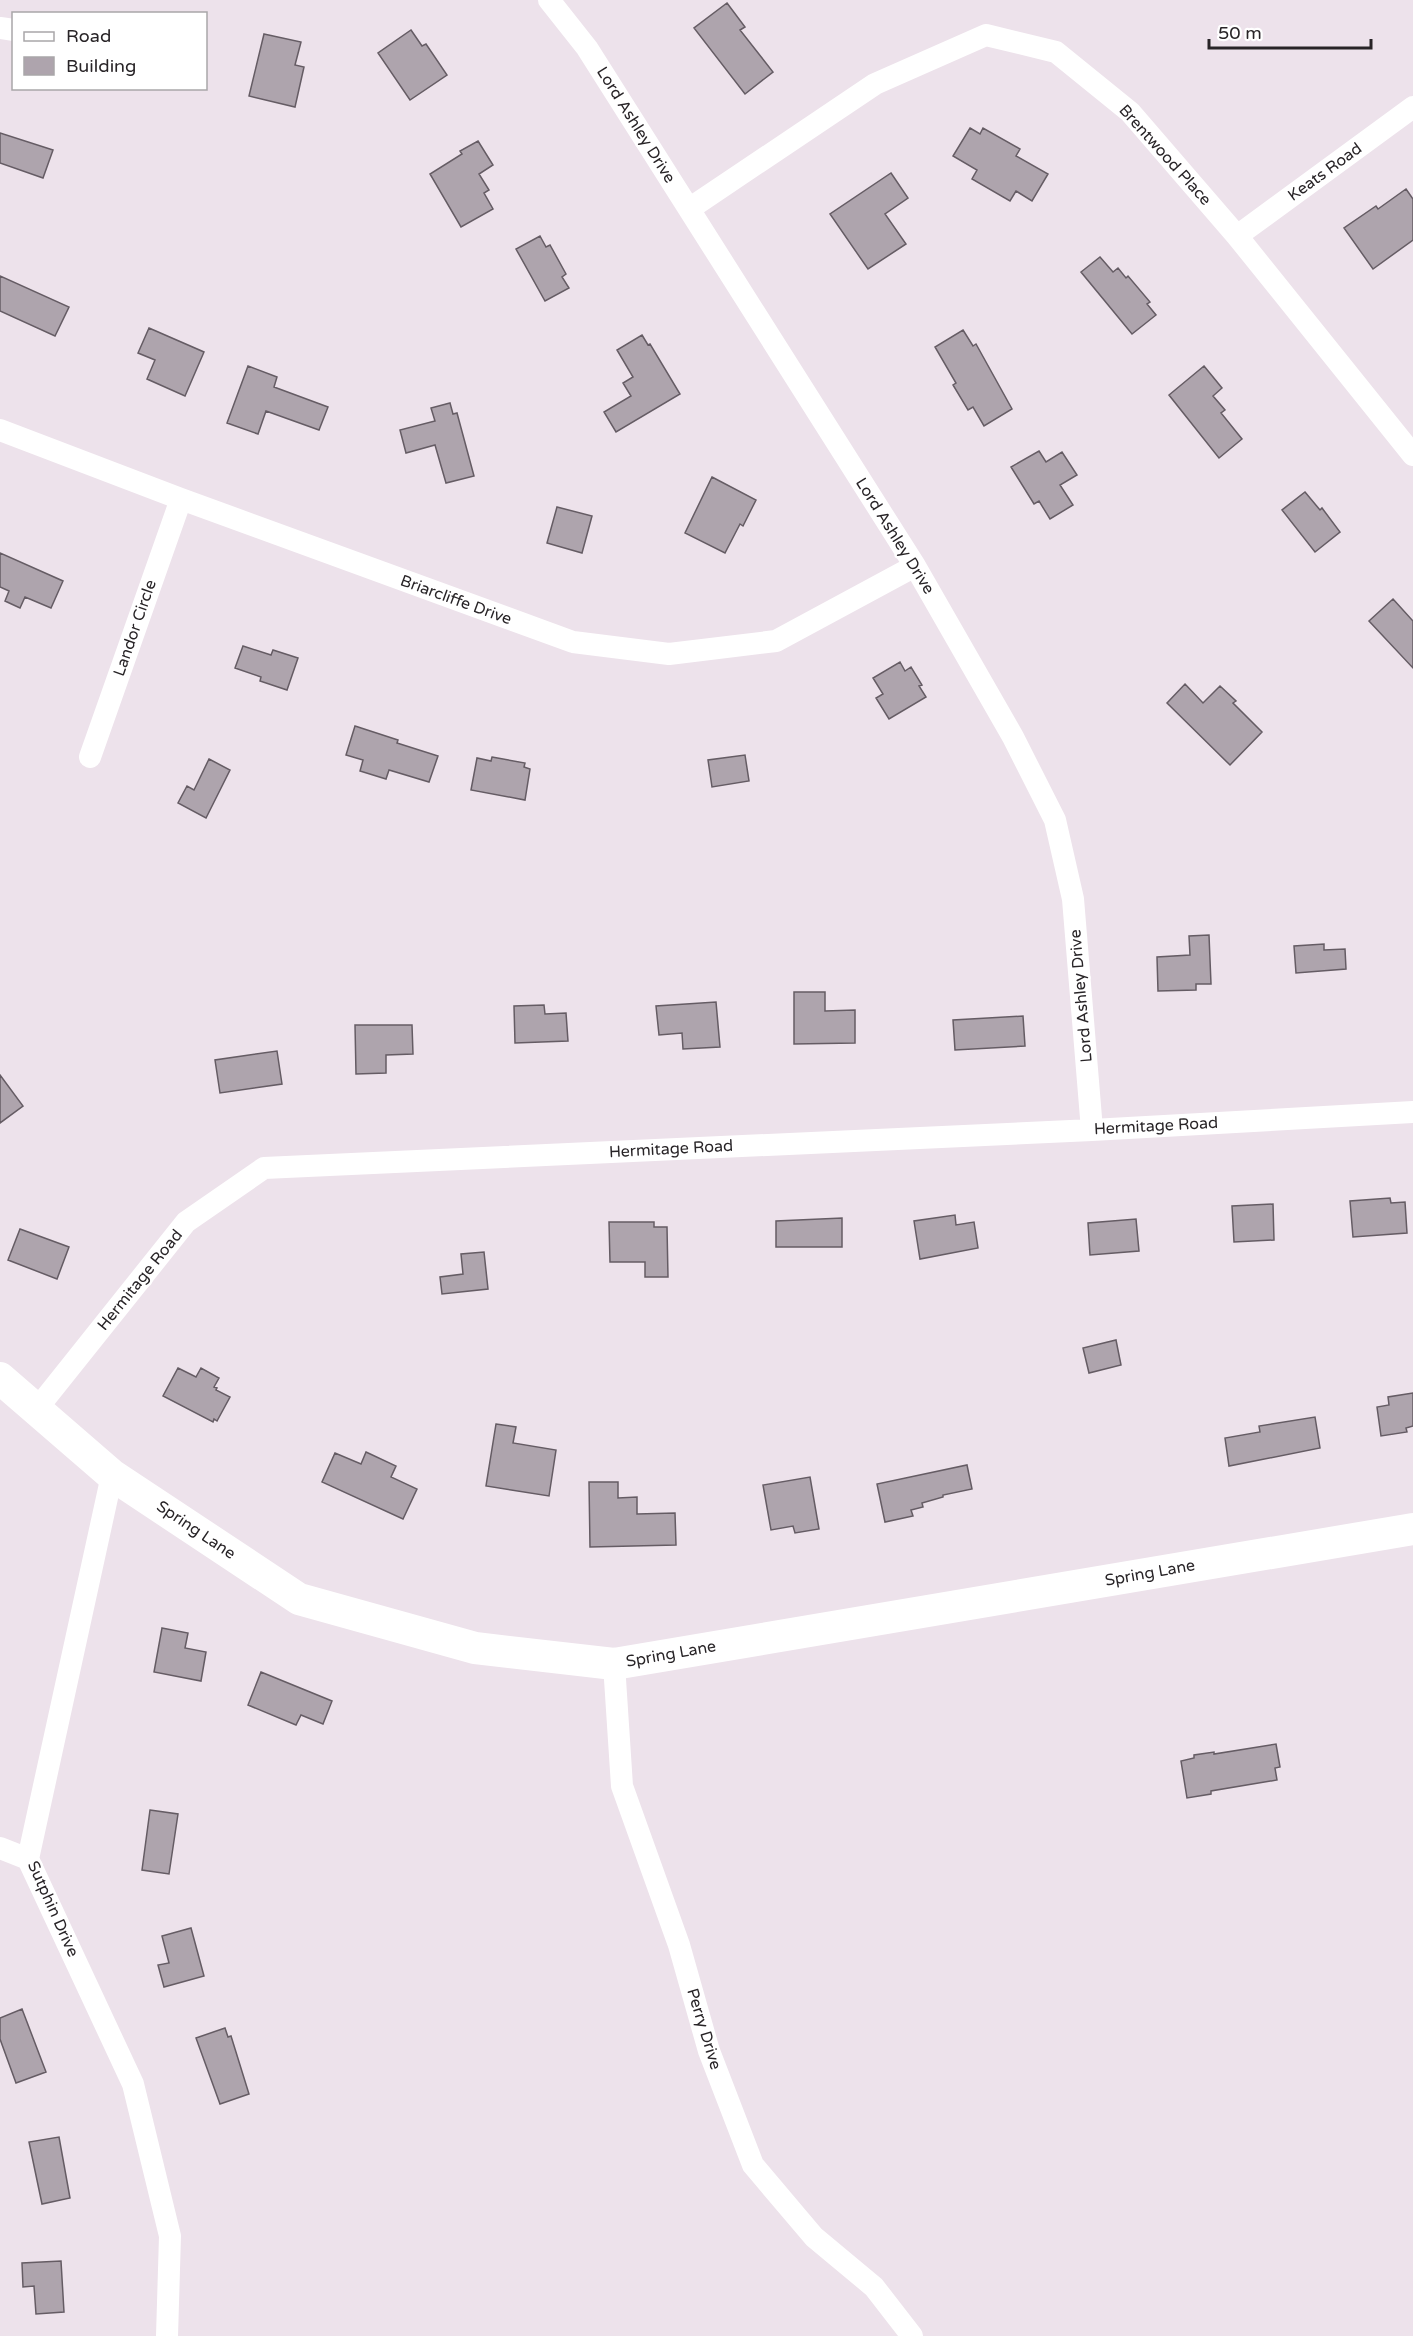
<svg xmlns="http://www.w3.org/2000/svg" width="1413" height="2336" viewBox="0 0 1413 2336" font-family="'Varela Round',sans-serif">
  <style>
    .building { fill: #aea4ad; stroke: #655c64; stroke-width: 1.5 }
    .lines { fill: none; stroke-linecap: round; stroke-linejoin: round }
    .street { stroke: #fff; stroke-width: 22 }
    .secondary { stroke: #fff; stroke-width: 32 }
    .labels { text-anchor: middle; dominant-baseline: central; stroke-width: 5; stroke-linejoin: round; paint-order: stroke }
    .street-label { font-size: 16px; fill: #282427; stroke: #fff }
  </style>
  <rect width="100%" height="100%" fill="#ede2eb"/>
  <path class="building" d="M727,3L745,27L740,30L773,72L745,94L694,28Z
    M411,30L422,46L426,44L447,75L410,100L378,53Z
    M264,34L301,42L295,65L304,67L295,107L249,96Z
    M970,128L980,134L983,128L1020,149L1016,156L1048,174L1032,201L1016,191L1010,201L972,179L977,170L953,156Z
    M0,133L53,150L43,178L0,163Z
    M478,141L493,165L479,174L489,190L484,193L493,209L461,227L430,174L462,154L460,151Z
    M891,173L908,198L885,214L906,244L868,269L830,214Z
    M1406,189L1413,199V240L1373,269L1344,228L1376,206L1378,209Z
    M540,236L546,247L550,245L566,274L562,277L569,288L545,301L516,249Z
    M1100,257L1113,272L1118,268L1126,278L1128,276L1150,302L1147,304L1156,315L1132,334L1081,272Z
    M0,276L69,307L55,336L0,311Z
    M149,328L204,352L185,396L147,379L155,360L138,353Z
    M963,330L973,346L976,344L1012,409L984,426L973,407L968,410L953,385L956,383L935,347Z
    M642,335L648,345L650,344L680,394L616,432L604,412L631,396L623,383L633,377L617,350Z
    M248,366L277,377L274,387L328,407L319,430L266,411L258,434L227,423Z
    M1204,366L1222,388L1213,396L1225,410L1221,413L1242,439L1219,458L1169,395Z
    M450,403L453,414L457,413L474,476L446,483L435,445L406,453L400,430L435,421L431,408Z
    M1039,451L1046,462L1062,452L1077,475L1060,485L1073,505L1050,519L1039,501L1034,504L1011,467Z
    M712,477L756,500L743,526L740,524L725,553L685,533Z
    M1305,492L1320,510L1322,508L1340,532L1315,552L1282,510Z
    M557,507L592,516L582,553L547,543Z
    M0,553L63,581L51,608L25,597L20,608L5,601L9,591L0,587Z
    M1393,599L1413,621V668L1369,621Z
    M243,646L271,655L273,650L298,658L287,690L260,681L261,677L235,668Z
    M900,662L905,671L911,667L922,685L919,686L926,697L889,719L876,698L883,694L873,678Z
    M1185,684L1203,703L1220,686L1236,701L1233,703L1262,732L1230,765L1167,703Z
    M355,726L398,740L397,743L438,756L429,782L389,770L386,779L360,771L363,760L346,755Z
    M745,755L749,781L712,787L708,760Z
    M492,757L525,763L524,767L530,769L525,800L471,790L477,758L491,761Z
    M209,759L230,770L206,818L178,803L187,786L194,790Z
    M1209,935L1211,984H1196V990L1158,991L1157,957L1190,955L1189,936Z
    M1324,944V950L1345,949L1346,969L1296,973L1294,946Z
    M794,992H825V1011L855,1010V1043L794,1044Z
    M716,1002L720,1047L683,1049L682,1033L659,1035L656,1006Z
    M544,1005L545,1014L566,1013L568,1041L515,1043L514,1006Z
    M1023,1016L1025,1046L955,1050L953,1020Z
    M355,1025H412L413,1054L386,1055V1073L356,1074Z
    M277,1051L282,1084L220,1093L215,1060Z
    M0,1075L23,1106L0,1123Z
    M1390,1198L1391,1203L1405,1202L1407,1233L1353,1237L1350,1201Z
    M1273,1204L1274,1240L1234,1242L1232,1206Z
    M955,1215L956,1225L974,1222L978,1248L920,1259L914,1221Z
    M842,1218V1247H776V1221Z
    M1136,1219L1139,1251L1090,1255L1088,1223Z
    M609,1222H654V1227H667L668,1277H645V1262H610Z
    M20,1229L69,1247L57,1279L8,1260Z
    M484,1252L488,1289L442,1294L440,1277L463,1274L461,1254Z
    M1116,1340L1121,1365L1089,1373L1083,1348Z
    M178,1368L196,1377L201,1368L219,1378L214,1387L217,1388L216,1390L230,1397L217,1421L214,1419L213,1422L163,1396Z
    M1413,1393V1426L1406,1428L1407,1432L1381,1436L1377,1407L1389,1405L1388,1397Z
    M1315,1417L1320,1448L1229,1466L1225,1438L1260,1432L1259,1426Z
    M496,1424L516,1427L513,1443L556,1450L549,1496L486,1486Z
    M366,1452L396,1466L391,1477L417,1489L403,1519L322,1482L335,1453L361,1464Z
    M967,1465L972,1489L943,1495V1497L922,1503L923,1507L911,1510L913,1516L885,1522L877,1484Z
    M810,1477L819,1529L795,1533L793,1526L771,1530L763,1485Z
    M589,1482H618V1498L637,1497V1514L675,1513L676,1545L590,1547Z
    M162,1628L188,1633L185,1648L206,1652L201,1681L154,1672Z
    M261,1672L332,1701L323,1724L301,1715L296,1725L248,1705Z
    M1276,1744L1280,1767L1275,1768L1277,1780L1211,1791V1794L1187,1798L1181,1761L1194,1758V1755L1214,1752V1754Z
    M150,1810L178,1814L169,1874L142,1870Z
    M191,1928L204,1976L164,1987L158,1965L169,1963L162,1936Z
    M22,2009L46,2072L16,2083L0,2039V2018Z
    M225,2028L228,2037L231,2036L249,2094L220,2104L196,2038Z
    M59,2137L70,2198L42,2204L29,2142Z
    M61,2261L64,2312L36,2314L34,2286L23,2287L22,2263Z"/>
  <g class="lines">
    <path class="street" d="M549,0L587,48L915,566L1013,737L1055,820L1073,899L1092,1130
      M0,28L14,30
      M689,209L875,84L986,35L1056,52L1130,112L1237,236L1413,455
      M1237,236L1413,107
      M0,430L181,499L573,642L669,654L776,641L915,566
      M90,757L181,499
      M36,1410L186,1222L264,1168L1092,1130L1413,1112
      M112,1475L28,1859L133,2084L170,2236L167,2336
      M614,1664L622,1786L679,1945L709,2051L753,2165L814,2237L874,2287L912,2336
      M0,1848L28,1859"/>
    <path class="secondary" d="M0,1378L112,1475L299,1599L475,1648L614,1664L1413,1529"/>
  </g>
  <g class="labels">
    <g class="street-label">
      <text transform="translate(636 125) rotate(58)">Lord Ashley Drive</text>
      <text transform="translate(1165 155) rotate(48)">Brentwood Place</text>
      <text transform="translate(1325 172) rotate(-36)">Keats Road</text>
      <text transform="translate(895 536) rotate(58)">Lord Ashley Drive</text>
      <text transform="translate(456 600) rotate(20)">Briarcliffe Drive</text>
      <text transform="translate(135 628) rotate(-71)">Landor Circle</text>
      <text transform="translate(1081 996) rotate(-95)">Lord Ashley Drive</text>
      <text transform="translate(1156 1126) rotate(-3)">Hermitage Road</text>
      <text transform="translate(671 1149) rotate(-3)">Hermitage Road</text>
      <text transform="translate(140 1280) rotate(-51)">Hermitage Road</text>
      <text transform="translate(196 1530) rotate(34)">Spring Lane</text>
      <text transform="translate(1150 1573) rotate(-10)">Spring Lane</text>
      <text transform="translate(671 1654) rotate(-10)">Spring Lane</text>
      <text transform="translate(53 1909) rotate(66)">Sutphin Drive</text>
      <text transform="translate(704 2029) rotate(73)">Perry Drive</text>
    </g>
  </g>
  <rect x="12" y="12" width="195" height="78" fill="#ffffff" stroke="#a9a7a9" stroke-width="1.5"/>
  <rect x="24" y="32" width="30" height="9" fill="#ffffff" stroke="#a9a7a9" stroke-width="1.5"/>
  <text x="66" y="42" font-size="18" fill="#282427">Road</text>
  <rect x="24" y="57" width="30" height="18" fill="#aea4ad" stroke="#a9a7a9" stroke-width="1.5"/>
  <text x="66" y="72" font-size="18" fill="#282427">Building</text>
  <path d="M1209 39v9h162v-9" fill="none" stroke="#282427" stroke-width="3"/>
  <text x="1218" y="39" font-size="18" fill="#282427" stroke="#ffffff" stroke-width="4.5" paint-order="stroke">50 m</text>
</svg>
